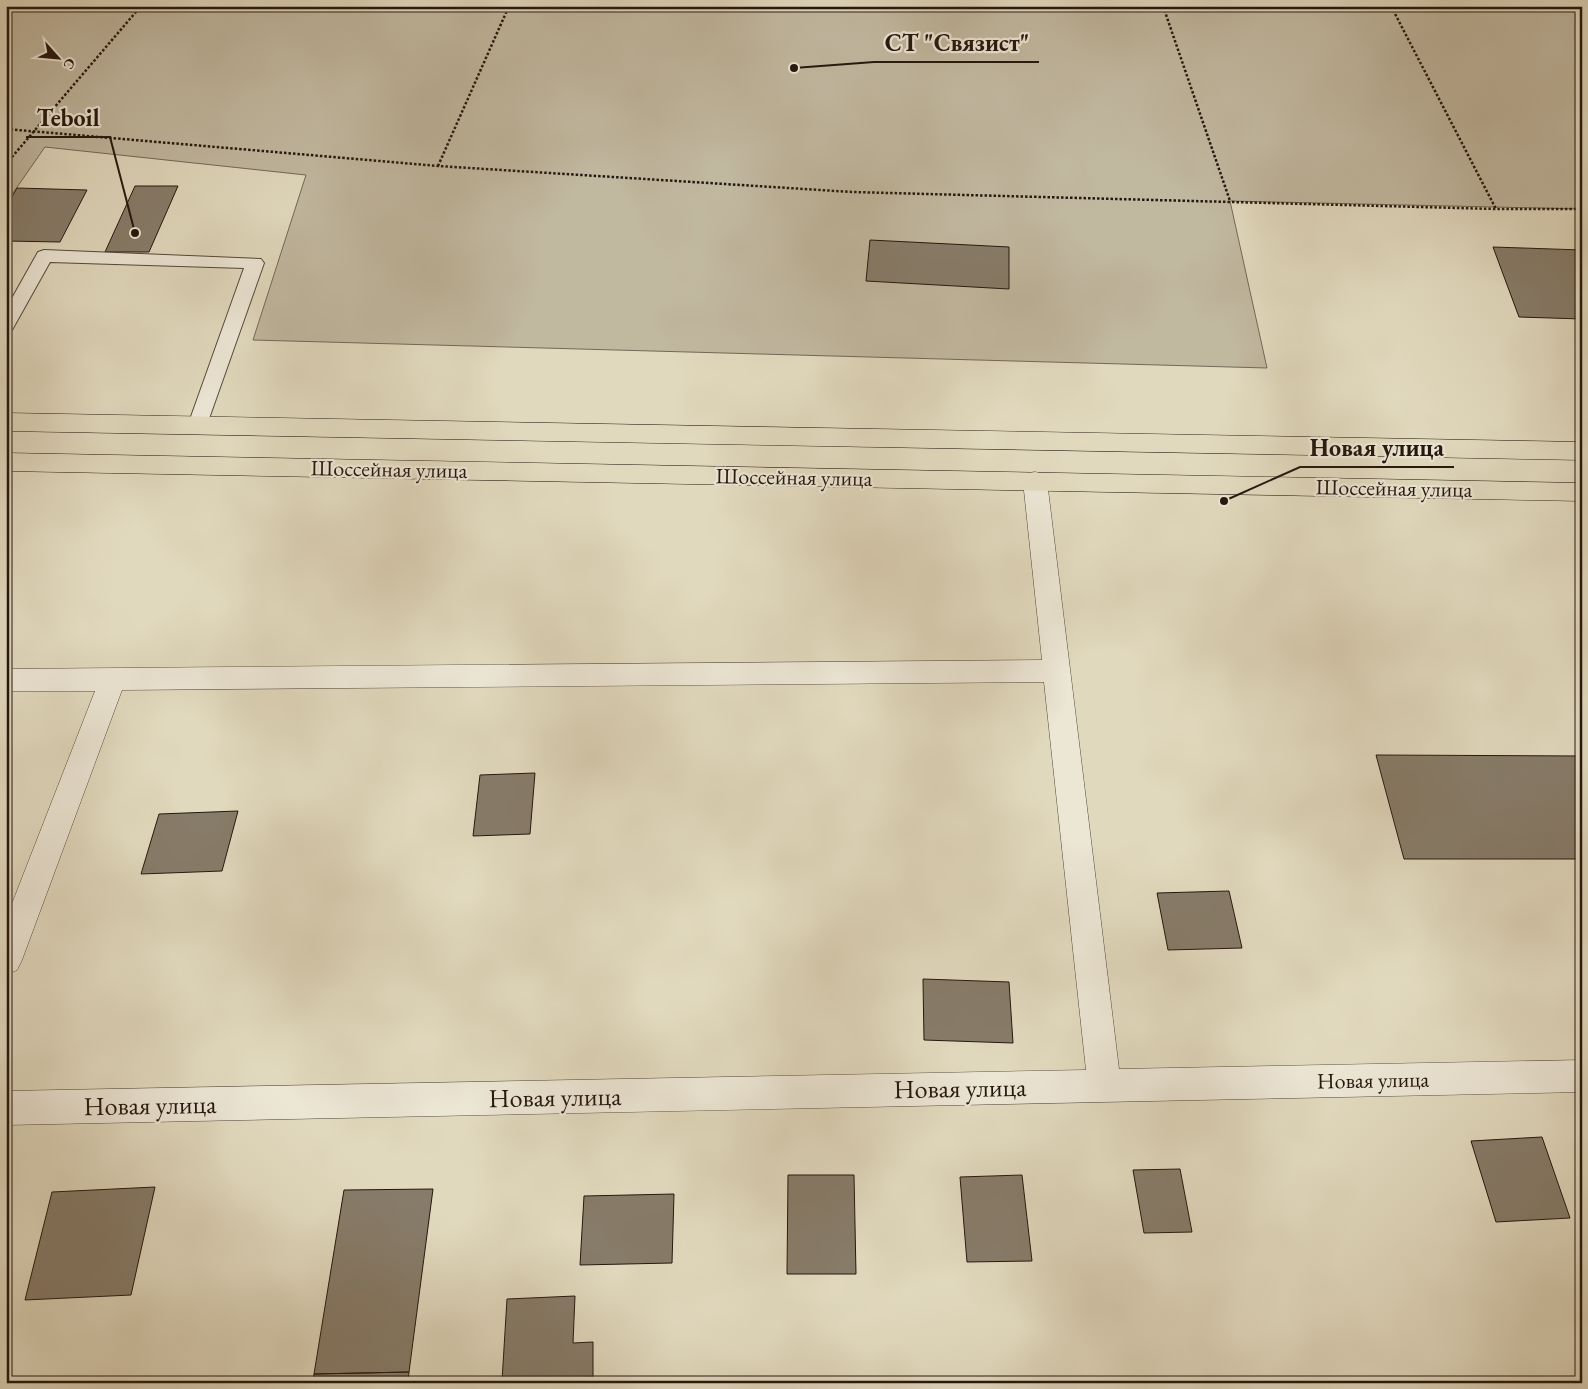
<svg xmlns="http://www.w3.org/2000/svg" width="1588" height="1389" viewBox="0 0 1588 1389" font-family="'EB Garamond',serif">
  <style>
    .green { fill: #c1b8a0; stroke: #736857 }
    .building { fill: #877c6a; stroke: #25170e }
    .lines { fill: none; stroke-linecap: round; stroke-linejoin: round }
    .lane-casing { stroke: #54483a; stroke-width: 2 }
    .street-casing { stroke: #54483a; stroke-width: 1 }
    .highway-casing { stroke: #25170e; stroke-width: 1 }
    .path { stroke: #25170e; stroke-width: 2.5; stroke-dasharray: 2.5 2; stroke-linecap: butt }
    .lane { fill: #ece6d5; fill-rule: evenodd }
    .street { fill: #ece6d5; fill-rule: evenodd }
    .highway { fill: #e1d9be; fill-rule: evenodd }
    .labels { text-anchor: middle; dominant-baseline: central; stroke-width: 4.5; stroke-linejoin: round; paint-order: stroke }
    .street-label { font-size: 22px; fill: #25170e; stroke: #ece6d5 }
    .near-street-label { font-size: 26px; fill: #25170e; stroke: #ece6d5 }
    .leader { fill: none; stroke: #25170e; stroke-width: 2 }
    .callout-dot { fill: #25170e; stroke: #ece6d5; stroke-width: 2 }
    .callout-label { font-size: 24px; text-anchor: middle; font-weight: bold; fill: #25170e; stroke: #ece6d5; stroke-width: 4.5; stroke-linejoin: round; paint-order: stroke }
  </style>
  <rect width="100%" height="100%" fill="#e1d9be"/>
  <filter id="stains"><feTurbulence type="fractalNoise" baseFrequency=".004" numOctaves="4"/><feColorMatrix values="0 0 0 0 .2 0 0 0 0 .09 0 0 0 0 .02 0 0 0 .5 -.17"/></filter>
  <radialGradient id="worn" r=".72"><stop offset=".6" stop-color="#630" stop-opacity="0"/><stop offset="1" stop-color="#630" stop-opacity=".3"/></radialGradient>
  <path class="green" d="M6,6H1582V209L1230,201L1267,368L253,340L306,175L45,147L6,203Z"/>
  <path class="building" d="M135,186H178L149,252H105Z
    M17,188L87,190L60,242L6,241V207Z
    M870,240L1009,247V289L866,281Z
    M1493,247L1582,250V319L1519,317Z
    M1376,755L1582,756V859H1404Z
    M535,773L530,834L473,836L480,775Z
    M238,811L222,871L141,874L159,814Z
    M1229,891L1242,948L1168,950L1157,893Z
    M923,979L1009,982L1013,1043L924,1040Z
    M1542,1137L1570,1218L1496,1222L1471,1141Z
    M1180,1169L1192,1232L1144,1233L1133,1170Z
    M788,1175H854L856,1274H787Z
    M1022,1175L1032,1261L967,1262L960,1177Z
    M155,1187L131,1295L25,1300L52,1192Z
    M433,1189L409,1372L314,1374L344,1190Z
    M674,1194L672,1263L580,1265L584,1196Z
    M575,1296L573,1343L593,1342V1377L502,1381L507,1299Z
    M409,1372L408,1383H313L314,1374Z"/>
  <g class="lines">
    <defs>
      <path id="lane" d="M44,250L261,259L264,263L205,430L198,432L191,430L188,425L244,268L50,262L12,330L6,332V309L38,252Z"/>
      <path id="street" d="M1035,472L1044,474L1047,481L1119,1069L1582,1060V1092L6,1125V1091L1086,1070L1044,682L122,690L22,960L17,970L6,975V919L95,691H6V669L1042,660L1023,481L1026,474Z"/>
      <path id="highway" d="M6,413L1582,442V460L6,431Z
        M6,453L1582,483V501L6,471Z"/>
    </defs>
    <use href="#lane" class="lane-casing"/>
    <use href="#street" class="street-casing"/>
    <use href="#highway" class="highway-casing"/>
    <path class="path" d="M539,6L602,10L665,6
      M1163,6L1230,201
      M1391,6L1496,209
      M6,129L438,166L852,192L1496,209H1582
      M6,164L141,6
      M438,166L509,6"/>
    <use href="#lane" class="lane"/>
    <use href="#street" class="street"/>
    <use href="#highway" class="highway"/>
  </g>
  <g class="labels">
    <g class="street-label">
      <text transform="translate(389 469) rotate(1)">Шоссейная улица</text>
      <text transform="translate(794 477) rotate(1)">Шоссейная улица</text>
      <text transform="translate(1394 488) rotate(1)">Шоссейная улица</text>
      <text transform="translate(1373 1080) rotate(-1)">Новая улица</text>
    </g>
    <g class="near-street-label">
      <text transform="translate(960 1088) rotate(-1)">Новая улица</text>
      <text transform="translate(555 1097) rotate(-1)">Новая улица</text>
      <text transform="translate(150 1105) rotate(-1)">Новая улица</text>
    </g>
  </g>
  <path class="leader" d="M794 68L874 62H1039M135 233L110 137H26M1224 501L1300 467H1454"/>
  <g class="callout-dot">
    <circle cx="794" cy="68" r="5"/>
    <circle cx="135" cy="233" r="5"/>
    <circle cx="1224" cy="501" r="5"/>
  </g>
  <g class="callout-label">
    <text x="957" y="51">СТ "Связист"</text>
    <text x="68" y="126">Teboil</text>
    <text x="1377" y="456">Новая улица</text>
  </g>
  <rect width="1588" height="1389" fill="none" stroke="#e1d9be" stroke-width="25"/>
  <rect x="8" y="8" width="1573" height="1374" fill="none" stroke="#25170e" stroke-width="2.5"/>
  <rect x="12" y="12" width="1563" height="1364" fill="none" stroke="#25170e"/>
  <g transform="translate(58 58) rotate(117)" stroke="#ece6d5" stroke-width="4" paint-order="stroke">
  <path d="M0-4L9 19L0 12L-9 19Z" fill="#25170e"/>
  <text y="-8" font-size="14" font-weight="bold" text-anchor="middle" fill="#25170e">С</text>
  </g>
  <rect width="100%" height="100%" filter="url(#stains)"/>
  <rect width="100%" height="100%" fill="url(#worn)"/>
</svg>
